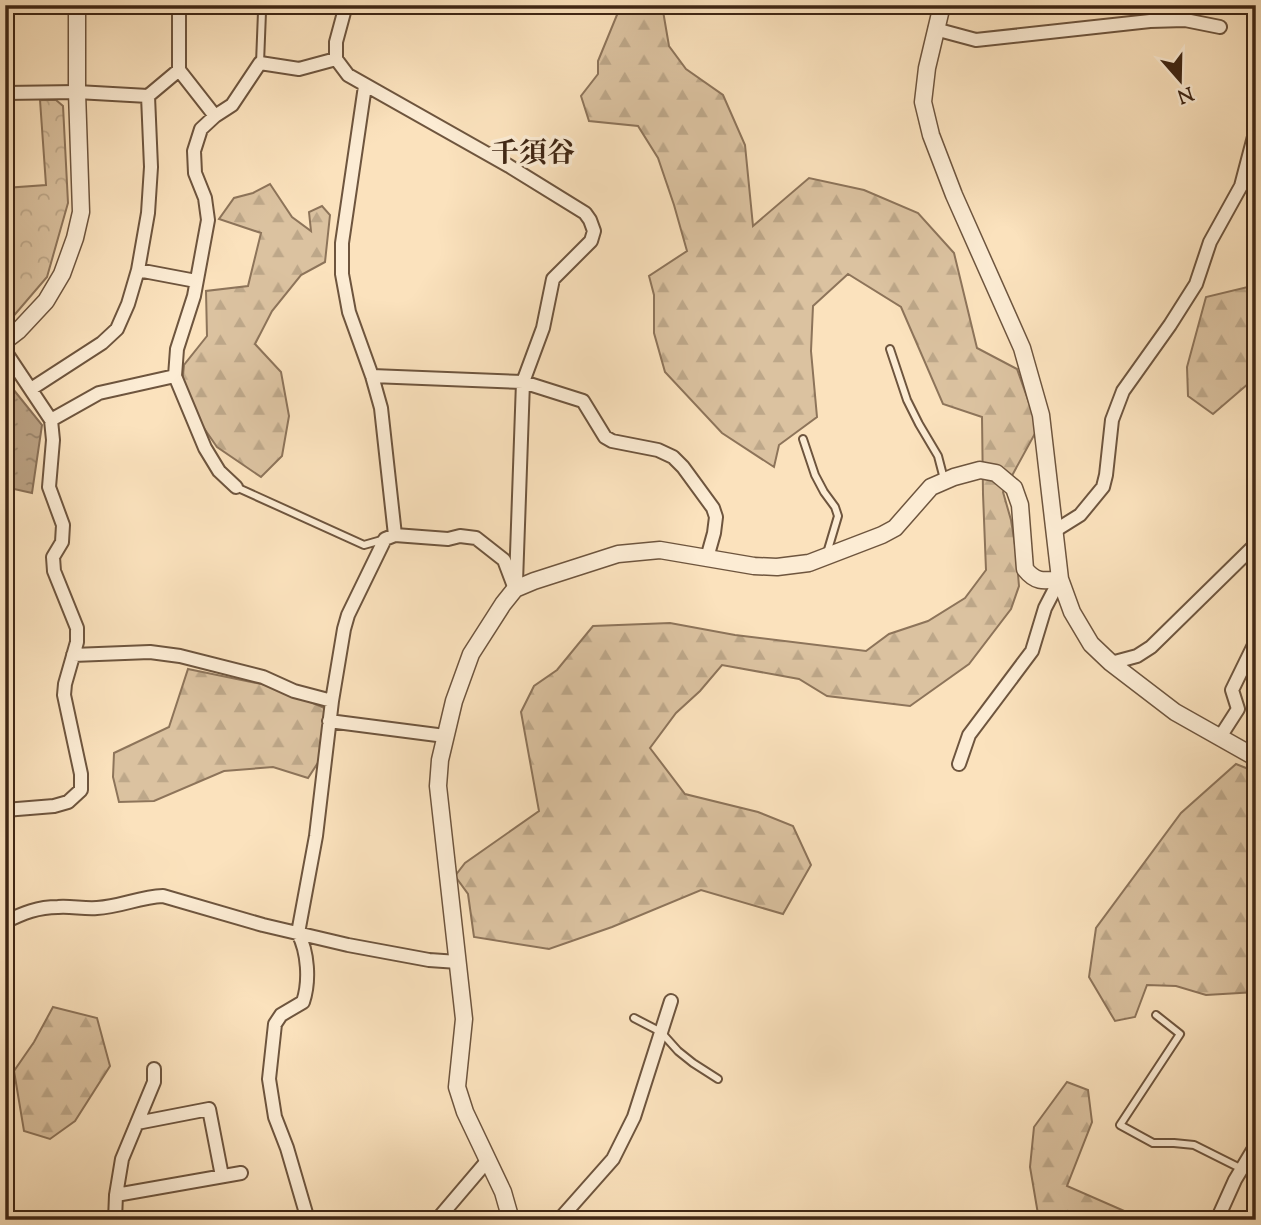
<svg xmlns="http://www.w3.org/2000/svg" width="1261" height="1225" viewBox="0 0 1261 1225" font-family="'Sorts Mill Goudy','Noto Serif JP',serif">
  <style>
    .forest { fill: url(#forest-firs); stroke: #8d745a; stroke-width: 2 }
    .park { fill: url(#park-crowns); stroke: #8d745a; stroke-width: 2 }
    .water { fill: url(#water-ripples); stroke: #897057; stroke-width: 2 }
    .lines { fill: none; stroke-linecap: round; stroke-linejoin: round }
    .service-casing { stroke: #6e553e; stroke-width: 10 }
    .minor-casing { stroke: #6e553e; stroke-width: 16 }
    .tertiary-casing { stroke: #6e553e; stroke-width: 19 }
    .service { stroke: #fcecd4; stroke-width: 6 }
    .minor { stroke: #fcecd4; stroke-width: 12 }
    .tertiary { stroke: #fcecd4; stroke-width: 16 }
    .labels { text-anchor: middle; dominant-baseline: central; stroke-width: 7; stroke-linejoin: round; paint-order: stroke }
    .neighbourhood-label { font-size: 28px; font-weight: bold; fill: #3f2614; stroke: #fcecd4 }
  </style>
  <defs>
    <pattern id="forest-firs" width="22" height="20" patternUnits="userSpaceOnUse" patternTransform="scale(1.75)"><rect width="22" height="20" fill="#dbc2a0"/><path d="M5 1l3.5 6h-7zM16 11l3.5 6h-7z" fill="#bda789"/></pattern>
    <pattern id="park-crowns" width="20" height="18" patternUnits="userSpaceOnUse" patternTransform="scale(1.75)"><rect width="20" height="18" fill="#dbc2a0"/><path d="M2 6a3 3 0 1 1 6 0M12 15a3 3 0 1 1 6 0" fill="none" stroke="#bda789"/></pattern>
    <pattern id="water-ripples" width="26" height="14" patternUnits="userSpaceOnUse" patternTransform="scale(1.75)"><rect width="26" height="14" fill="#bba284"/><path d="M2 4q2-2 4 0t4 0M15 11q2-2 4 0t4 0" fill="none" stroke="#99846b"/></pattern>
  </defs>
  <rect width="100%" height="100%" fill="#fbe2bd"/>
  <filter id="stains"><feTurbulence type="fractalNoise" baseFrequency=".00286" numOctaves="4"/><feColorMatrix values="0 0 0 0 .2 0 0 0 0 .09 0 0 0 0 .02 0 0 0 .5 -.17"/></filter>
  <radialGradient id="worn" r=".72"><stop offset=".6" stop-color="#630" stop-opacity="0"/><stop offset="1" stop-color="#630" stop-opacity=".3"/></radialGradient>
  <path class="forest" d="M621,5H662L669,46L686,69L723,95L745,145L753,226L809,178L864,190L918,213L954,253L977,348L1017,369L1038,428L1003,492L1011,520L1016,551L1019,586L1011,609L969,664L910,706L827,696L799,679L722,665L700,691L676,713L650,748L685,794L758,812L793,826L811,865L783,914L701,890L612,927L549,949L474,937L468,894L455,876L465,863L539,811L521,712L534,686L557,670L593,626L670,623L735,635L866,651L889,634L928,621L965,598L986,570L983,494L982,417L943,404L901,307L848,274L813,306L811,351L817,417L779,445L774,467L722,433L665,372L654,333V295L649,276L687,251L674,205L658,158L638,126L589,121L581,96L598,74V61Z
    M270,184L292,217L311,231L309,212L322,206L330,215L325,262L301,275L272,311L255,344L281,372L289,416L282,456L261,477L217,447L181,395L184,365L207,336L206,291L248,286L261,233L219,219L234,198L253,193Z
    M1256,285V377L1213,414L1188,396L1187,367L1206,297Z
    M188,669L276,687L329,710L323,755L308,778L273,767L224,771L154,801L119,802L113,777L114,753L169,727Z
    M1236,764L1256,772V879L1252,900L1256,906V992L1206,995L1176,986L1147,985L1135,1017L1115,1021L1089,977L1096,928L1181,813Z
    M53,1007L97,1018L110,1066L75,1121L50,1139L24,1131L14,1071L34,1042Z
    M1067,1082L1088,1090L1092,1122L1067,1186L1138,1217L1136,1220H1036L1038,1214L1030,1167L1034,1127Z"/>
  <path class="park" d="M40,100H56L63,106L68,203L47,277L5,326V188L46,185Z"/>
  <path class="water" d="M5,379L42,425L32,493L5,487Z"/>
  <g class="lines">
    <defs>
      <path id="service" d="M260,5L262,12L260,63
        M890,349L907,400L919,424L938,456L944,479
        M803,439L815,475L824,492L835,507L838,516L827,553
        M236,487L364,545L385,539
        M1156,1015L1180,1034L1120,1125L1153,1143H1174L1194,1145L1242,1169
        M634,1018L661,1032L678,1051L693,1063L718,1079"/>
      <path id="minor" d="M179,5V70L215,116
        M346,5L336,42V59L348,75L509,166L585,213L590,220L594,231L591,241L553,279L543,328L523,382L516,582
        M935,29L976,40L1150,21L1185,20L1220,27
        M365,86L342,243V274L349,312L372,376L381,408L395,535
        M5,93L77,92L148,96L179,70
        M138,270L196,281
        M5,351L51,420L53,440L49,487L63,525L62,542L53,557L54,571L77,628V642L65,684L64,695L81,774V790L68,802L54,806L5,810
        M175,376L205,448L219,471L236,487
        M372,376L523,382L583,401L605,437L612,441L658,450L673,457L683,467L713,508L716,517L714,533L707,558
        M31,389L102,343L117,329L128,304L138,270L148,213L151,167L148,96
        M51,420L99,393L175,376L177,349L194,296L208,220L205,198L195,173L194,151L201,129L215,116L232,105L260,63L299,69L336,59
        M1056,530L1080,515L1103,487L1106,475L1112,420L1123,391L1170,325L1196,284L1210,242L1241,186L1256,129
        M73,655L150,652L180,656L263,677L294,691L332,701
        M1111,663L1137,656L1151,647L1256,544
        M329,721L445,736
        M1220,737L1238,709L1232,690L1254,645
        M959,764L969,735L1032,651L1045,608L1060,579
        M5,922C23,913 38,907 58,907C71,906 84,909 97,908C120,907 139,897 163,896L263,925L348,945L429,960L458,962
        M137,1123L209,1109L222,1176
        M116,1195L241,1173
        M115,1220L116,1195L122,1159L154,1082V1069
        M308,1220L287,1148L275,1117L269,1079L275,1024L281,1015L303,1002C310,981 308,952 298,933L316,836L332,701L344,629L348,615L385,539L395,535L448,539L460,536L476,538L504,560L515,589
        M437,1220L488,1160
        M559,1220L613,1159L634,1117L671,1001
        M1217,1220L1235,1180L1256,1145"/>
      <path id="tertiary" d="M942,5L927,68L923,102L931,135L954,195L1022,348L1041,415L1060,579L1072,612L1091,644L1111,663L1175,712L1253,756L1256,759
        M5,341L18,331L46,301L62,274L75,238L81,212L77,92V5
        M511,1220L503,1192L465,1112L457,1087L464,1019L438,786L440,760L454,701L471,654L503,604L515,589L534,581L618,554L660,550L754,566L777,567L809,563L882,535L895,528L931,487L954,477L980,470L996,473L1014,488L1020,505L1025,569C1036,583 1044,581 1060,579"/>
    </defs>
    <use href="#service" class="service-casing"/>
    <use href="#minor" class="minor-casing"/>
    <use href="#tertiary" class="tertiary-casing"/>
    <use href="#service" class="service"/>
    <use href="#minor" class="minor"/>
    <use href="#tertiary" class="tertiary"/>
  </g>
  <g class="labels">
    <g class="neighbourhood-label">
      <text x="533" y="155">千須谷</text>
    </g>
  </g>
  <rect width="1261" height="1225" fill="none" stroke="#fbe2bd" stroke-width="28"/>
  <rect x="7" y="7" width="1247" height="1211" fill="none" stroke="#3f2614" stroke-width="3.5"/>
  <rect x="14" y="14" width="1233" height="1197" fill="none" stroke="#3f2614" stroke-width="2"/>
  <g transform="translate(1180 80) rotate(160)" stroke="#fcecd4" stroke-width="5" paint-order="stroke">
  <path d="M0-5L12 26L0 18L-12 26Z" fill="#3f2614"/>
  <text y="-10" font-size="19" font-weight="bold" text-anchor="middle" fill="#3f2614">N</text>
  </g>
  <rect width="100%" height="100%" filter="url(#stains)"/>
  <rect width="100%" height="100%" fill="url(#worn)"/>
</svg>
